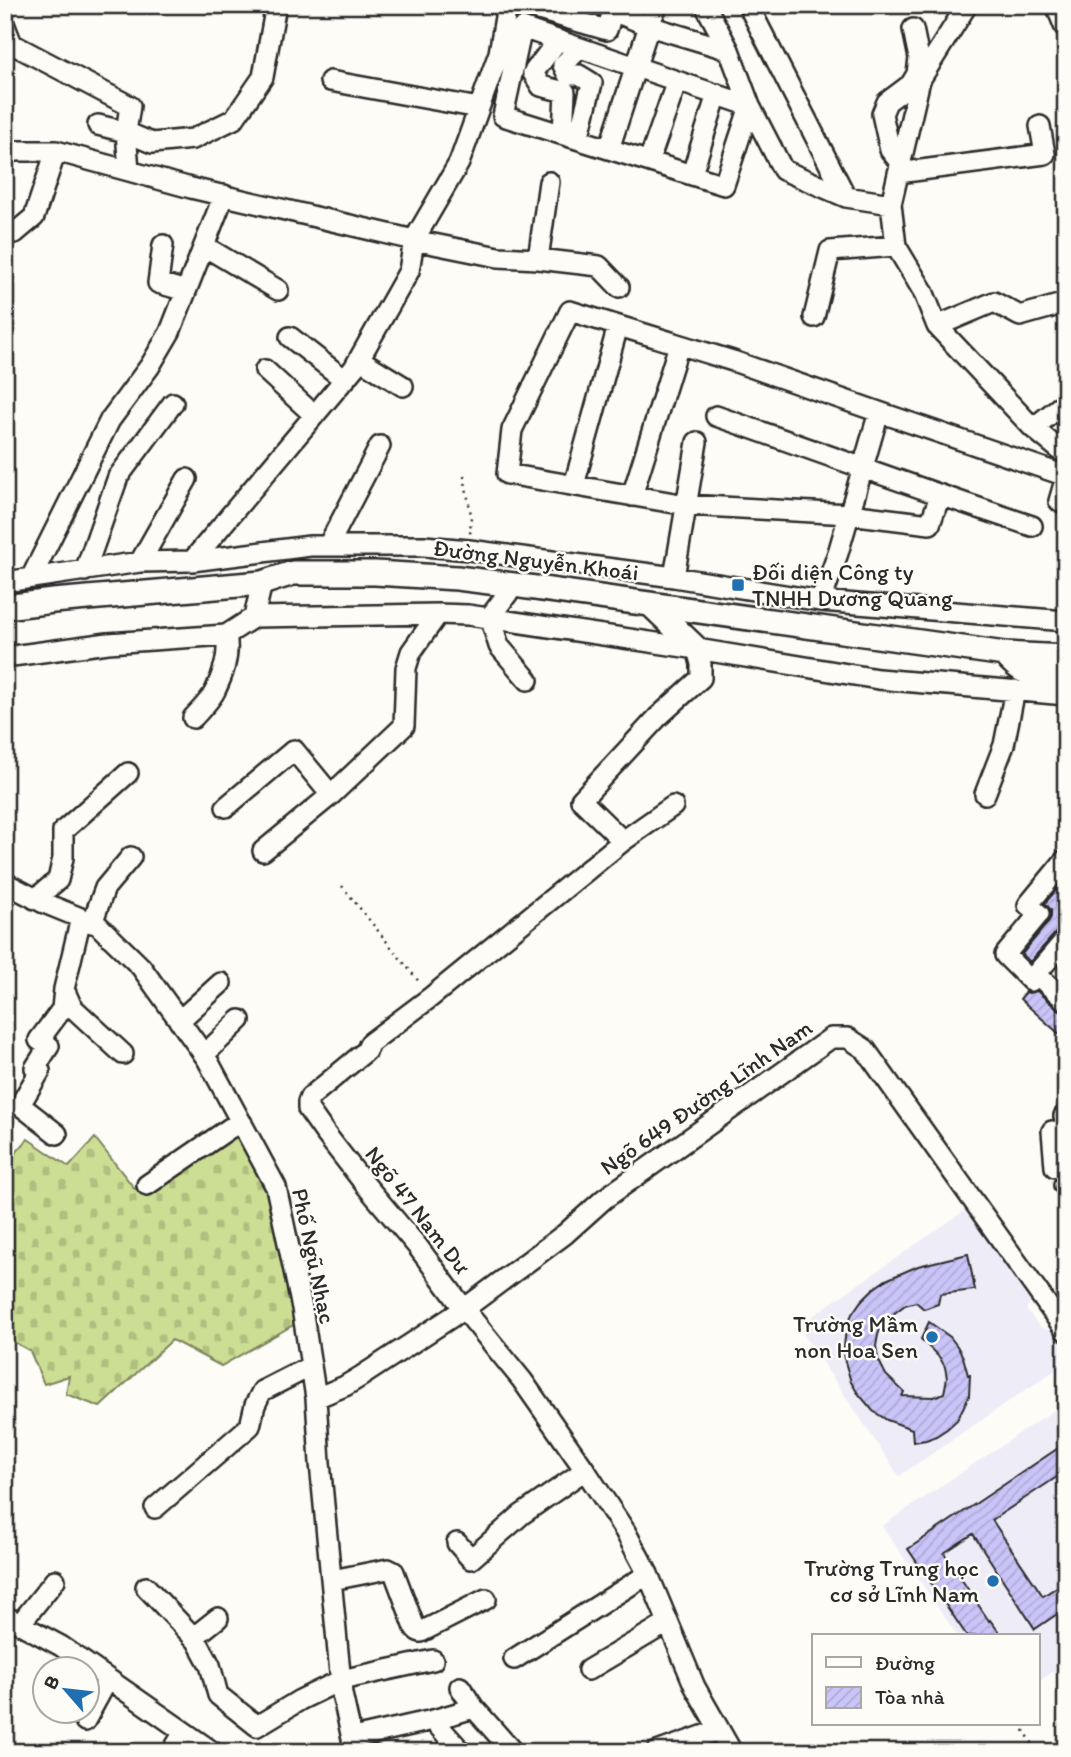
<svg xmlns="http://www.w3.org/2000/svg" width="1071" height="1757" viewBox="0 0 1071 1757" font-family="Itim,sans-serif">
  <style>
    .built { fill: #eeecf7 }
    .cemetery { fill: url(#cemetery-stones); stroke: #7c845f; stroke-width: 2 }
    .building { fill: url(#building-hatch); stroke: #2b2b2b; stroke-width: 2 }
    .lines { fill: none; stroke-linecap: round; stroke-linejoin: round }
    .minor-casing { stroke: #2b2b2b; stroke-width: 24 }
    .major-casing { stroke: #2b2b2b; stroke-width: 28 }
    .path { stroke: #2b2b2b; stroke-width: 2.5; stroke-dasharray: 2 5; stroke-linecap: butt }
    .minor { stroke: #fdfcf7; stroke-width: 19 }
    .major { stroke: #fdfcf7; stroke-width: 23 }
    .poi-dot { fill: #1f6fb2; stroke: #fdfcf7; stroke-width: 2.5 }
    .labels { text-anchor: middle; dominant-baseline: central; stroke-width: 5; stroke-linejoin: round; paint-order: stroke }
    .street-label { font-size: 23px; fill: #2b2b2b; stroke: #fdfcf7 }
    .poi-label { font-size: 23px; fill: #2b2b2b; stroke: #fdfcf7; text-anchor: end }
  </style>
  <defs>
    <pattern id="cemetery-stones" width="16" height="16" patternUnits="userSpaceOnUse" patternTransform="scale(1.75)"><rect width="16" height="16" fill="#ccde93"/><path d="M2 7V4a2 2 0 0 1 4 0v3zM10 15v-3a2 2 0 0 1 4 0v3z" fill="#afbf7f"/></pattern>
    <pattern id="building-hatch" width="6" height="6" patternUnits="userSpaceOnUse" patternTransform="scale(1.75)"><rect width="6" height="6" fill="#cac5f8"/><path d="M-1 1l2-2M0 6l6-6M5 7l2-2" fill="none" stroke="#aea9d5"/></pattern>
  </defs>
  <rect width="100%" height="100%" fill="#fdfcf7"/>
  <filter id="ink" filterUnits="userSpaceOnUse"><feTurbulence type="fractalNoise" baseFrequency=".0143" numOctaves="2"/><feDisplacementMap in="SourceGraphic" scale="14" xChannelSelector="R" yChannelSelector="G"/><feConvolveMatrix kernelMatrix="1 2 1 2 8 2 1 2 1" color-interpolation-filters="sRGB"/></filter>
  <g filter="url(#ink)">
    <path class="built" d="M970,1207L1032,1299L1026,1309L1041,1328L1055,1331L1063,1343L1058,1368L899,1476L798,1326Z
      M1066,1402V1663L1038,1682V1636H958L882,1526Z"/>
    <path class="cemetery" d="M230,1119L267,1184L295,1324L221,1366L172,1340L100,1407L66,1394L69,1376L44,1384L30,1351L5,1337V1165L28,1139L69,1167L95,1138L135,1189Z"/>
    <path class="building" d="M1066,879V927L1057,931L1030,962L1022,954L1049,921L1051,917V910L1045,903Z
      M1037,991L1058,1010L1066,1013V1040L1020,999L1026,992L1029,993Z
      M968,1254L975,1290L940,1294L938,1304L924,1309L916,1302L905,1305L888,1318L881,1326L878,1335L876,1346L878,1359L886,1375L904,1392L902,1396L934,1397L944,1393L947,1378L945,1367L940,1358L921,1339L929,1322L950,1337L957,1346L963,1357L968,1375H970L969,1396L957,1420L947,1429L936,1436L926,1440L913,1442L912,1429L887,1420L873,1411L857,1392L851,1382L843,1355L846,1329L852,1314L861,1301L873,1289L886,1280L918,1266Z
      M1066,1443V1471L992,1520L1043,1596L1066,1581V1608L1035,1629L973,1534L944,1553L989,1621L990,1620L1002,1636H967L908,1549Z"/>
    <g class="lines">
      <defs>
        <path id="minor" d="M597,5H600
          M705,5L729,50L750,106L724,185L503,116L522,28L750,106L783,170L846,197
          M748,5L846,197L891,204
          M967,5L920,80L891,204L896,246L923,291L937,326L1033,428L1066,455
          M528,7L607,30L613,11L649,26L657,5
          M5,26L12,44L130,106L126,132L129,170
          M558,40L533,73L541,86L565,92L563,134
          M330,81L479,108
          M98,125L126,132L152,143L193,139L234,119L263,77L276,5
          M578,139L592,83L579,75H568L563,65L580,48
          M609,149L649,26L729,50
          M5,151H56L191,188L414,240L498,257L538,259L599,266L619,287
          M649,161L677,81
          M901,164L890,150L882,114L887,102L911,84L917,74L919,58L913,29
          M898,173L1045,154L1040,126
          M692,174L717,94
          M15,233L34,217L56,151
          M163,245L158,283L186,291
          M204,246L278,290
          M538,259L549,182
          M814,317L830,251L896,246
          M937,326L994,302L1020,316L1066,303
          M290,337L345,380
          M359,359L403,386
          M265,370L314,415
          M879,412L733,361L570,311L512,430L507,474L686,505L849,514L930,524L940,496
          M716,416C822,453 926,491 1032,526
          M1033,428L1066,402
          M1066,477L1059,501L1066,504
          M574,485L618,326
          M632,496L679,345
          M328,546L380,446
          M192,561L354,368L409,271L414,240L459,163L499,53L507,5
          M140,562L187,479
          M85,571L118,477L173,403
          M674,577L697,442
          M31,578L110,420L150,366L170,332L224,195
          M5,582L140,562L192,561L310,546H424L469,550L674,577L821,601L1066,621
          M514,585L490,617L499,646L528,680
          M821,601L838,553L879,412L1066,476
          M254,617L438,614L468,615L697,649L878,679L1066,695
          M5,657L108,643L226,635L254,617L262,583
          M193,718C200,710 210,701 215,691C223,675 230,653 226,635
          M985,794L1004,745L1015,690
          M673,806L623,841L431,997L370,1043L366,1051L310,1097L308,1102V1109L325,1133L363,1182L418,1247L464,1309L522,1380L585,1470L625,1531L648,1574L695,1687L732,1752
          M226,807L294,750L331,795
          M623,841L581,800L658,717L701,678V664L697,649
          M263,851L331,795L404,726L406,668L411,652L438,614
          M5,883L44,903L98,925L141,967L207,1059L276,1187L302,1308L316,1398L320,1463L342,1694L355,1752
          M35,899L58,880L63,858V831L128,773
          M92,923L105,888L131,857
          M1066,939L1036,974L1066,1001
          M1036,974L1031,981L1005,955L1039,914L1028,905L1066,859
          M64,989L72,1007L123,1054
          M179,1021L221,983
          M204,1055L240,1020
          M1066,1116H1064L1066,1131
          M1052,1131L1055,1167H1066
          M57,1134L20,1105L40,1071L35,1068L49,1046L39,1040L62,1009L64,989L81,918
          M147,1185L230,1128L242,1123
          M1064,1185L1066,1184
          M316,1398L345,1386L360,1377L464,1309L565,1234L604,1199L831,1038H848L865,1049L1066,1331
          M155,1508L250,1426L255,1405L262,1391L311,1366
          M457,1543L471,1559L521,1515L585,1470
          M332,1580L388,1569L394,1572L415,1628L418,1631L421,1632L486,1599
          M146,1587L197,1641L210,1665L218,1695L257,1726L300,1700L341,1680L433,1660
          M5,1616L61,1646L213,1752
          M20,1624L55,1580
          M194,1637L218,1618
          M514,1659L648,1574
          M588,1670L667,1623
          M460,1687L474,1708L513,1752
          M433,1720L462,1752
          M85,1721L108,1679
          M353,1738L433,1720L474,1708
          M172,1752L184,1732
          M657,1752L719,1730"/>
        <path id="major" d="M1058,5L1066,25
          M650,604L697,649
          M5,607L53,601L262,583L293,573H375L457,578L514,585L1005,654L1066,657
          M1005,654C1024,678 1038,675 1066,681"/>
      </defs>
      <use href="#minor" class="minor-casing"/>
      <use href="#major" class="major-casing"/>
      <path class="path" d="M464,476L471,515L470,535
        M342,886L420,983
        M1020,1724L1038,1752
        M1054,1752L1066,1743"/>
      <use href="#minor" class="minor"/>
      <use href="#major" class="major"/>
    </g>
  </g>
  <g class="poi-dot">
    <rect x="731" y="578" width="14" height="14" rx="3.5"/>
    <circle cx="932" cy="1337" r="7"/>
    <circle cx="993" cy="1581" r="7"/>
  </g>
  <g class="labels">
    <g class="street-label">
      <text transform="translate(536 560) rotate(7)">Đường Nguyễn Khoái</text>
      <text transform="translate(706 1097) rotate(-35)">Ngõ 649 Đường Lĩnh Nam</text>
      <text transform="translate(418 1210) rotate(52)">Ngõ 47 Nam Dư</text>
      <text transform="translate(314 1256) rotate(78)">Phố Ngũ Nhạc</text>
    </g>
    <g class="poi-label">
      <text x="752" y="572" text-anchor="start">Đối diện Công ty<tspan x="752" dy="26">TNHH Dương Quang</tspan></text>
      <text x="918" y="1324">Trường Mầm<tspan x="918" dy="26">non Hoa Sen</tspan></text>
      <text x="979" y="1568">Trường Trung học<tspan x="979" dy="26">cơ sở Lĩnh Nam</tspan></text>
    </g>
  </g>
  <rect width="1071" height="1757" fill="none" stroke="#fdfcf7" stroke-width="28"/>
  <rect x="14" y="14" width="1043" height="1729" fill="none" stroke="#2b2b2b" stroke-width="2.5" filter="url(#ink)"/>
  <rect x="812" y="1634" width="228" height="91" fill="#fdfcf7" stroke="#a9a8a5" stroke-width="2"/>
  <rect x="826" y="1657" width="35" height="10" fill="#fdfcf7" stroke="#a9a8a5" stroke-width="2"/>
  <text x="875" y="1670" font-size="21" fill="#2b2b2b">Đường</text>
  <rect x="826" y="1687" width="35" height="21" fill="url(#building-hatch)" stroke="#a9a8a5" stroke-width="2"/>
  <text x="875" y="1704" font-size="21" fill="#2b2b2b">Tòa nhà</text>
  <g transform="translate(66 1690) rotate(298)"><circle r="33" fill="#fdfcf7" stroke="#a9a8a5" stroke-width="2"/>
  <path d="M0-5L12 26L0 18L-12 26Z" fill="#1f6fb2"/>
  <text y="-10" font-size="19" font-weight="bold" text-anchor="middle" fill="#2b2b2b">B</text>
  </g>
</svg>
